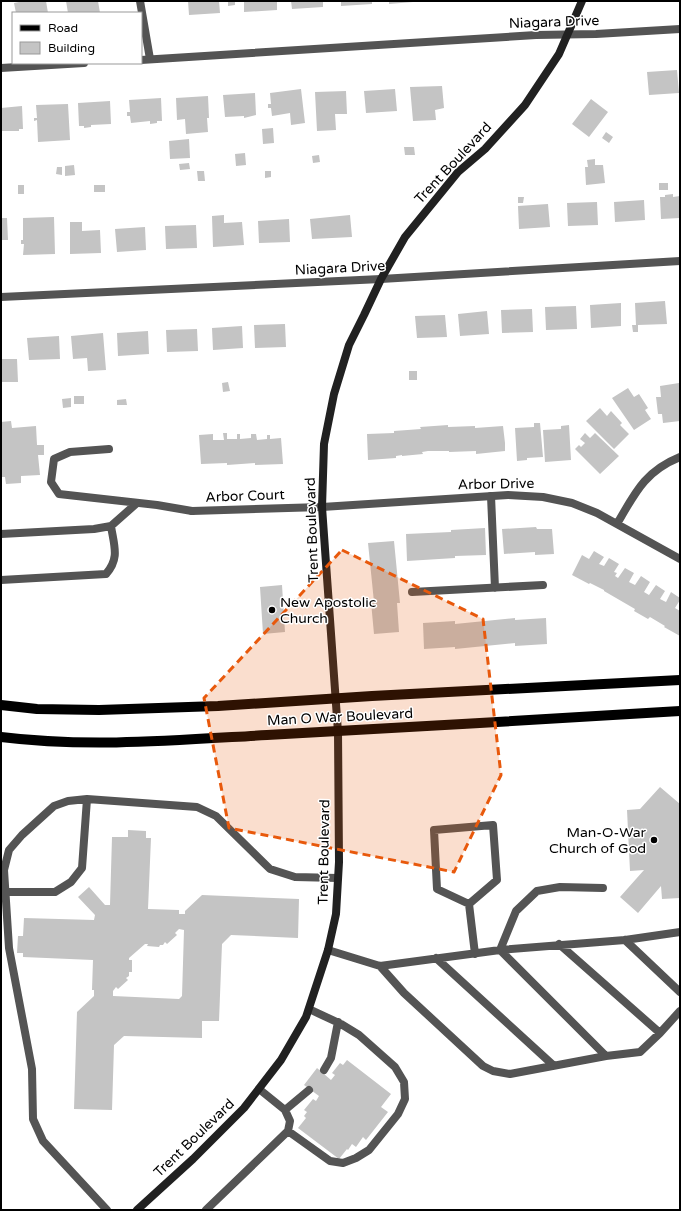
<svg xmlns="http://www.w3.org/2000/svg" width="681" height="1211" viewBox="0 0 681 1211" font-family="'Varela Round',sans-serif">
  <style>
    .building { fill: #c4c4c4; fill-rule: evenodd }
    .lines { fill: none; stroke-linecap: round; stroke-linejoin: round }
    .lane { stroke: #545454; stroke-width: 8 }
    .street { stroke: #545454; stroke-width: 8 }
    .secondary { stroke: #212121; stroke-width: 8 }
    .primary { stroke: #000; stroke-width: 10 }
    .marked { fill: #e8590c; fill-opacity: 0.2; stroke: #e8590c; stroke-width: 3; stroke-dasharray: 8 5; stroke-linejoin: round }
    .poi-dot { fill: #000; stroke: #fff; stroke-width: 1.5 }
    .labels { text-anchor: middle; dominant-baseline: central; stroke-width: 3; stroke-linejoin: round; paint-order: stroke }
    .street-label { font-size: 14px; fill: #000; stroke: #fff }
    .poi-label { font-size: 14px; fill: #000; stroke: #fff; text-anchor: start }
  </style>
  <rect width="100%" height="100%" fill="#fff"/>
  <path class="building" d="M19,1H46L48,13H16L14,3L19,2Z
    M66,1H98L100,13H68Z
    M188,1H219L220,13L189,15Z
    M228,1H235V5L228,6Z
    M244,1H277V10L244,12Z
    M291,1H323V7L292,9Z
    M341,1H372V4L341,6Z
    M389,1H413V2L389,4Z
    M677,70L679,93L649,95L647,72Z
    M442,86L444,108L435,110L436,120L413,121L410,87Z
    M301,89L305,123L291,125L290,113L272,116L271,108H268V104H271L270,93Z
    M395,89L397,111L366,113L364,91Z
    M346,91L347,114H335L336,130L317,131L315,92Z
    M255,93L256,115L244,118V116L225,117L223,95Z
    M208,96L209,118H207L208,132L186,134L185,119L177,120L176,98Z
    M161,98L162,121H157V123L150,124V121L131,123L130,116H127V112H130L129,100Z
    M591,99L608,112L589,137L572,124Z
    M110,101L111,124L91,125V127L84,128V126H79L78,103Z
    M68,104L70,140L38,142L37,120L34,121V118H37L36,105Z
    M22,106L23,129H19V131H1V108Z
    M273,128L274,143L263,144L262,129Z
    M606,132L613,137L609,143L602,138Z
    M189,139L190,158L170,159L169,141Z
    M404,147H414L415,155H405Z
    M245,153L246,165L236,166L235,154Z
    M319,155L320,162L313,163L312,156Z
    M595,159V165H603L605,183L586,185L585,167H588L587,160Z
    M189,163L190,169L180,170L179,164Z
    M74,165L75,175L65,176V166Z
    M57,167H62V175L56,174Z
    M197,171H204L205,181H198Z
    M265,171H271V177L265,178Z
    M659,183H668V190H659Z
    M18,185H24V194H18Z
    M94,185H105V192H94Z
    M673,194V197L680,196V218L661,219L660,197H665V195Z
    M518,197H524L523,203H518Z
    M644,200L645,220L615,222L614,202Z
    M597,202L598,225L568,226L567,203Z
    M548,204L550,227L519,229L518,206Z
    M224,215V223L242,222L244,245L213,247L212,216Z
    M350,215L352,237L312,239L310,219Z
    M54,217L55,254L23,255L24,244H21V240H23V218Z
    M1,218H7L8,240H1Z
    M289,219L290,242L259,243L258,221Z
    M70,222H82V231L100,230L101,253L70,254Z
    M196,225L197,248L166,249L165,226Z
    M145,227L146,250L117,252L115,229Z
    M665,301L667,324L638,325V332H633L632,325H636L635,303Z
    M621,303V326L591,328L590,305Z
    M576,306L577,329L546,330L545,307Z
    M532,309L533,332L502,333L501,310Z
    M487,311L489,334L460,336L458,314Z
    M445,315L447,337L417,338L415,316Z
    M285,324L286,347L255,348L254,325Z
    M242,326L243,348L213,350L212,328Z
    M197,329L198,351L167,352L166,330Z
    M148,331L149,354L118,356L117,333Z
    M103,333L106,370L88,371L87,358L73,359L71,336Z
    M59,336L60,359L29,360L27,338Z
    M1,359H17L18,382H1Z
    M409,371H417V380H409Z
    M228,382L230,391L223,392L222,383Z
    M679,383L680,421L663,423L662,414H658L656,397H661L660,386Z
    M628,388L634,397L639,394L648,408L645,410L651,419L634,430L612,398Z
    M74,396H84V404H74Z
    M71,398V407L63,408L62,399Z
    M126,399L127,405H117V400Z
    M600,408L607,416L611,411L622,423L620,425L629,434L614,449L586,421Z
    M11,421L12,428L36,426L37,445H44V455H38L40,475L21,476V483L6,484L5,477H1V422Z
    M534,423H540L543,457L527,458V460L517,461L515,428L534,427Z
    M448,425V427L475,426V428L503,426L505,443V451L476,454V451L449,452V451H428L422,452L423,454L402,456V455L396,456V458L368,460L367,434L394,433V431L421,429L420,427Z
    M569,425L571,460L545,462L543,430L561,429V426Z
    M223,433H227V439H237V434H240V439L251,438V434H256L257,440L267,439V435H270V439L281,438L283,464L255,465V463L227,465V463L201,464L199,435L213,434V440H224Z
    M585,433L590,438L595,433L619,456L600,474L575,449L579,445L581,447L585,443L580,439Z
    M536,527L537,529H552L554,554L535,555V552L504,554L502,529Z
    M485,528L486,555L455,556V558L407,561L406,534L451,532V530Z
    M394,541L400,603H397L399,632L374,634L371,602H374L368,543Z
    M594,551L604,557L599,564L604,566L609,558L619,564L614,572L617,573L615,576L618,578L625,568L634,573L629,582L635,585L641,576L650,582L644,592L649,595L656,585L665,591L660,599L666,602L671,592L680,598V600L675,608L680,611V636L664,627L665,626L650,617L648,619L634,611L635,609L604,591V590L590,583L589,584L572,575L582,555L589,559Z
    M282,585L285,632L263,634L260,587Z
    M515,618V620L546,618L547,644L515,646V643L455,649V647L424,649L423,623L455,621V624Z
    M660,787L680,804V898L662,899L661,886L638,913L620,897L644,870L630,871L627,810L640,809Z
    M128,830L146,831V838H151L148,909L179,910V914H185V911L202,895L299,899L298,938L231,935L222,944L219,1021H202V1038L124,1036L114,1045L112,1110L74,1109L77,1012L94,996V990H92L93,960L23,957V953H17L18,936H23L24,918L94,920L95,915L78,897L89,887L105,905H110L112,837H128ZM179,929L184,930L182,996L179,999L113,996V991L116,987L118,989L128,980L126,978L129,976V972H132V960H129V958L145,944H148L147,946L159,947L160,945H163L165,942L167,944L177,935L175,933Z
    M347,1060L391,1094L381,1107L388,1112L366,1140L363,1137L356,1147L352,1144L348,1150L347,1149L339,1159L298,1128L306,1118L304,1116L307,1112L304,1110L313,1099L316,1101L319,1096L304,1085L317,1068L331,1080L335,1075L332,1073L340,1063L343,1065Z"/>
  <g class="lines">
    <path class="lane" d="M109,449L70,452L54,459L51,482L59,494L157,505L192,511
      M491,496L495,588
      M1,534L94,529L111,526L137,503
      M1,580L106,574C120,558 114,546 111,526
      M412,592L543,585
      M603,888L560,887L537,891L516,911L500,950L606,1056
      M5,892H55L71,882L82,868L87,799
      M469,904L437,889L434,830L493,825L497,880L469,904L475,954
      M625,940L680,992
      M559,944L660,1033
      M328,950L380,966L500,950L625,940L680,932
      M436,958L553,1065
      M380,966L404,993L483,1066L493,1071L510,1074L606,1056L640,1052L660,1033L680,1011
      M324,1070L331,1058L338,1022
      M285,1110L309,1090
      M288,1131L330,1161L343,1163L356,1158L369,1150L398,1114L405,1099L404,1082L395,1067L359,1035L341,1024L309,1009
      M107,1210L43,1141L33,1119L32,1069L9,948L4,870L9,850L22,835L54,806L68,801L87,799L197,807L216,816L270,869L295,877L338,878
      M206,1210L288,1131L290,1121L285,1110L259,1089"/>
    <path class="street" d="M140,1L150,59
      M141,60L536,35L596,34L680,29
      M1,68L84,63
      M1,297L381,279L680,261
      M192,511L322,507L508,495L543,497L572,503L597,513L680,559
      M617,524C635,493 645,471 680,457"/>
    <path class="secondary" d="M137,1210L193,1159L244,1108L281,1060L306,1017L328,950L336,914L339,862L338,732L322,507L324,444L334,394L349,345L364,315L381,279L405,237L458,172L485,149L525,105L559,54L582,1"/>
    <path class="primary" d="M1,705L37,709L99,710L218,706L372,696L680,680
      M1,737C89,748 179,740 267,735C405,728 542,719 680,711"/>
  </g>
  <path class="marked" d="M342,550L483,619L501,775L454,872L229,828L204,698Z"/>
  <g class="poi-dot">
    <circle cx="272" cy="610" r="4"/>
    <circle cx="654" cy="840" r="4"/>
  </g>
  <g class="labels">
    <g class="street-label">
      <text transform="translate(554 22) rotate(-2)">Niagara Drive</text>
      <text transform="translate(453 163) rotate(-47)">Trent Boulevard</text>
      <text transform="translate(340 268) rotate(-3)">Niagara Drive</text>
      <text transform="translate(496 484) rotate(-1)">Arbor Drive</text>
      <text transform="translate(245 496) rotate(-2)">Arbor Court</text>
      <text transform="translate(312 530) rotate(-92)">Trent Boulevard</text>
      <text transform="translate(340 717) rotate(-3)">Man O War Boulevard</text>
      <text transform="translate(324 852) rotate(-89)">Trent Boulevard</text>
      <text transform="translate(194 1138) rotate(-44)">Trent Boulevard</text>
    </g>
    <g class="poi-label">
      <text x="280" y="602">New Apostolic<tspan x="280" dy="16">Church</tspan></text>
      <text x="646" y="832" text-anchor="end">Man-O-War<tspan x="646" dy="16">Church of God</tspan></text>
    </g>
  </g>
  <rect width="681" height="1211" fill="none" stroke="#000000" stroke-width="4"/>
  <rect x="12" y="12" width="130" height="52" fill="#ffffff" stroke="#999999"/>
  <rect x="20" y="25" width="20" height="6" fill="#000000" stroke="#999999"/>
  <text x="48" y="32" font-size="12" fill="#000000">Road</text>
  <rect x="20" y="42" width="20" height="12" fill="#c4c4c4" stroke="#999999"/>
  <text x="48" y="52" font-size="12" fill="#000000">Building</text>
</svg>
